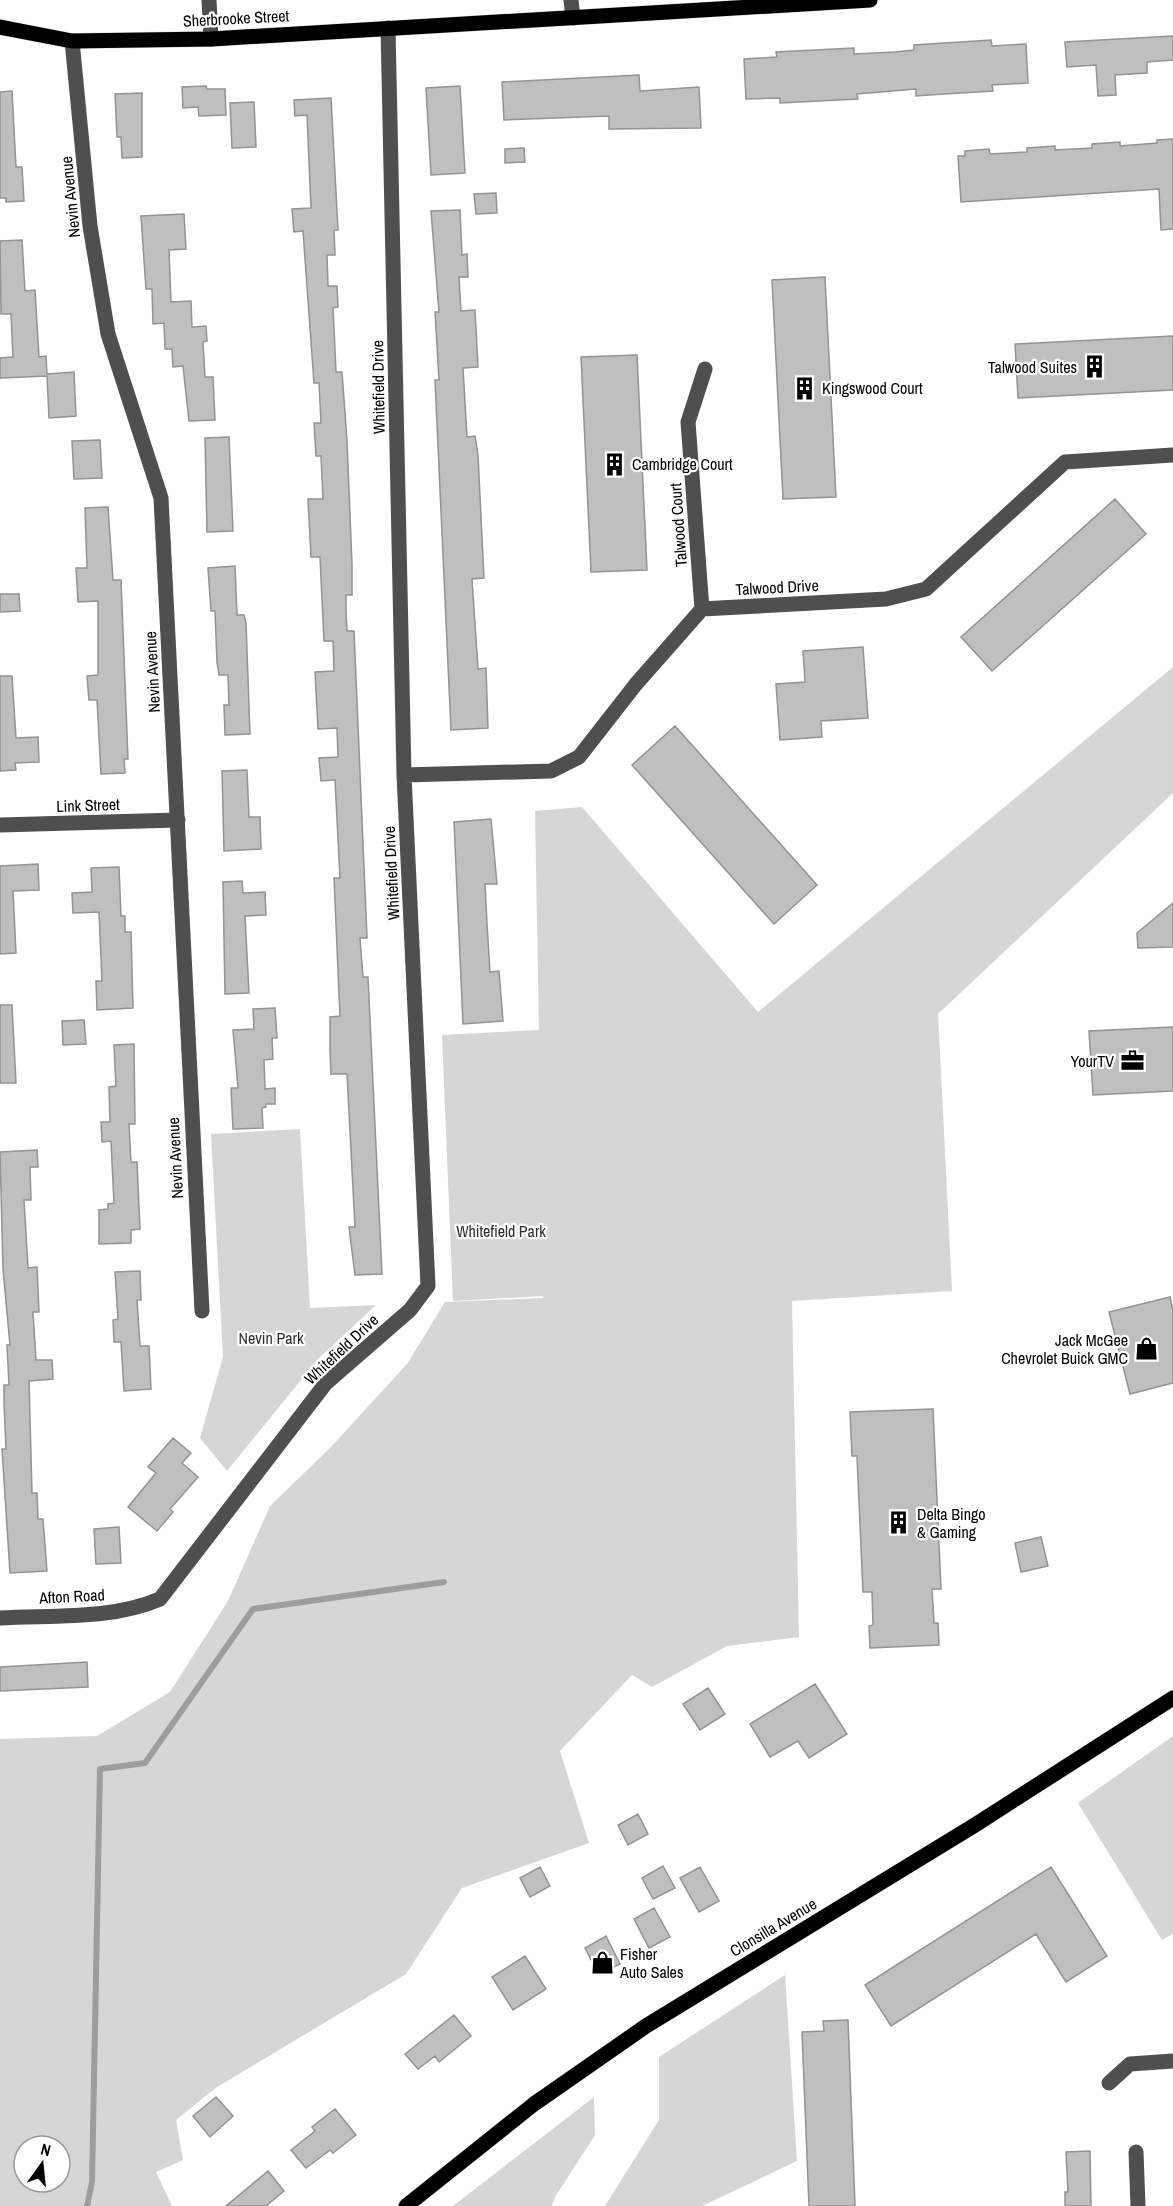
<svg xmlns="http://www.w3.org/2000/svg" width="1173" height="2206" viewBox="0 0 1173 2206" font-family="'Archivo Narrow',sans-serif">
  <style>
    .green { fill: #d6d6d6; fill-rule: evenodd }
    .lines { fill: none; stroke-linecap: round; stroke-linejoin: round }
    .stream { stroke: #9d9d9d; stroke-width: 6 }
    .building { fill: #bfbfbf; stroke: #939393; stroke-width: 1.5 }
    .major-casing { stroke: #dbdbdb; stroke-width: 16 }
    .minor { stroke: #4f4f4f; stroke-width: 15 }
    .major { stroke: #000; stroke-width: 15 }
    .labels { text-anchor: middle; dominant-baseline: central; stroke-width: 4.5; stroke-linejoin: round; paint-order: stroke }
    .street-label { font-size: 16px; fill: #000; stroke: #fff }
    .poi-label { font-size: 16px; fill: #000; stroke: #fff; text-anchor: start }
    .park-label { font-size: 16px; fill: #2d2d2d; stroke: #fff }
  </style>
  <rect width="100%" height="100%" fill="#fff"/>
  <path class="green" d="M1173,667V793L938,1014L952,1291L792,1301L799,1637L727,1646L652,1687L632,1675L560,1751L589,1843L462,1888L406,1974L217,2087L176,2120L183,2160L156,2172L172,2206H0V1739L97,1736L170,1692L228,1601L270,1506L330,1448L407,1364L445,1302L544,1298L543,1296L453,1301L442,1035L539,1030L535,811L582,807L758,1012ZM24,2146H60V2182H24Z
    M300,1129L310,1308L376,1305L318,1359L227,1471L200,1438L223,1357L211,1134Z
    M1173,1736V1934L1162,1940L1078,1803Z
    M785,1975L797,2161L702,2206H605L659,2120V2057Z
    M594,2097L595,2135L555,2197L552,2206H453Z"/>
  <g class="lines">
    <path class="stream" d="M87,2206L92,2182L100,1769L145,1763L253,1609L444,1582"/>
  </g>
  <path class="building" d="M1173,36V60L1147,62V73L1115,75L1116,95L1098,96L1096,65L1067,67L1065,42Z
    M991,40L992,46L1026,44L1028,83L992,85L993,91L944,94L916,96V89L857,94L858,99L780,103V98L746,99L744,59L777,57L776,52L854,48V54L895,52L914,50V45Z
    M639,75L640,91L699,87L701,128L609,129V116L504,120L502,82Z
    M206,86L207,89H225L226,115L199,116L198,107L183,108L182,87Z
    M460,86L465,173L431,175L426,88Z
    M12,91L16,167H22L24,201L6,202V198H0V92Z
    M142,93V157L122,158L121,137H117L115,94Z
    M331,98L338,230H334L335,255H327L328,286H337L338,307L333,308L336,372H342L347,441L352,564V595H346V611L347,631H354L367,938H360L363,977H368L382,1274L355,1275L349,1227H355L347,1074H331L330,1051V1017L340,1016L334,878H340L335,780L321,781L319,758L338,757L337,728L318,729L315,672L334,671L333,641H324L320,557H311L308,499H323L321,456H316L314,423H321L319,383H314L303,231L294,232L292,209L311,208L307,115L295,116L294,100Z
    M254,102L256,147L232,148L230,103Z
    M1173,139V229L1161,230L1159,189L961,202L958,156H965V151L989,149L990,154L1027,152V148L1055,146V150L1092,148V144L1120,142V146L1157,143V140Z
    M524,148L525,162L505,163V149Z
    M496,193L497,213L476,214L474,194Z
    M460,210L462,255L467,254L468,277H459L461,311L475,310L478,367L463,368L467,437L475,436L478,455L484,578L472,579L478,669L486,668L488,728L451,730L435,380H439L435,312H439L431,211Z
    M184,214L186,249L169,250L171,302L191,301L192,327L206,326L207,341L203,342L205,377H213L215,420L189,421L183,366L173,367L172,349H165L164,323L153,324L152,289H146L141,216Z
    M22,240L25,291L35,290L39,357L46,356L47,374L74,372L76,416L49,418L47,376L0,378V358L13,357L11,314H1L0,241Z
    M825,277L836,497L783,499L772,280Z
    M1173,336V390L1018,398L1015,344Z
    M637,355L647,570L591,572L581,357Z
    M229,437L233,531L207,532L205,438Z
    M100,440L102,478L74,479L72,441Z
    M1115,499L1146,534L992,671L961,637Z
    M108,507L113,580H121L128,759H124L125,773L101,774L97,700H89L87,676L98,675V601L78,602L76,568H87L85,508Z
    M235,566L237,615H244L246,623L250,734L225,735L224,705H229L228,675H219L217,662L215,611H211L208,568Z
    M0,594H19L20,611L0,612Z
    M863,647L868,718L821,721L822,737L780,740L776,684L805,682L803,651Z
    M0,676H12L16,738L38,737L39,762L15,763L16,770L0,771Z
    M675,726L817,885L774,924L632,765Z
    M247,770L249,817H260L261,849L224,851L222,771Z
    M491,819L497,884H485L487,924L490,972L499,971L503,1021L463,1024L454,822Z
    M38,864L39,890L13,891L16,953L0,954V866Z
    M119,867L121,916H125V932H131L133,1008L97,1010L96,981H102L99,912L73,913L72,893L92,892L91,868Z
    M242,881L243,893L265,892L266,915L245,916L249,993L225,994L223,882Z
    M1173,903V947L1138,948L1137,933Z
    M0,1005H12L16,1083H0Z
    M275,1008L277,1038H272L273,1059L264,1060L265,1089L275,1088V1104H266V1107L262,1108L263,1128L233,1129L231,1088H238L233,1030L254,1029L253,1009Z
    M84,1020L86,1044L63,1045L62,1021Z
    M1173,1027V1091L1093,1095L1089,1031Z
    M134,1044L135,1124H129L131,1162H137L140,1229L131,1230V1243L99,1244V1210L108,1209V1204L114,1203L111,1141L102,1142L101,1122H110L109,1087L116,1086L114,1045Z
    M37,1150L38,1167H30L31,1200H24L28,1268L37,1267L39,1312H33L36,1360H52L53,1379L29,1381L32,1493H37L38,1519H43L47,1571L10,1573L2,1449H6L4,1403V1385H9L7,1345H10L3,1269L0,1152Z
    M140,1271L141,1300H137L140,1346H149L151,1389L124,1391L121,1342H114L113,1320L118,1319L115,1272Z
    M1170,1297L1173,1310V1383L1130,1394L1109,1312Z
    M933,1409L941,1589H932L934,1623H938L939,1645L870,1648L869,1626L873,1625L872,1592H863L857,1456H852L850,1412Z
    M173,1438L191,1453L182,1463L198,1477L170,1509L173,1512L157,1531L128,1507L156,1473L148,1467Z
    M119,1527L121,1563L96,1564L94,1529Z
    M1041,1537L1048,1566L1021,1572L1015,1543Z
    M87,1662L88,1687L0,1691V1667Z
    M815,1684L847,1734L809,1758L798,1741L770,1757L750,1724Z
    M708,1688L725,1714L700,1730L683,1704Z
    M638,1814L648,1834L628,1845L618,1825Z
    M663,1866L675,1888L653,1899L642,1878Z
    M540,1867L550,1886L530,1897L520,1878Z
    M700,1867L719,1901L699,1912L680,1878Z
    M1051,1867L1107,1956L1066,1982L1036,1934L891,2026L865,1985Z
    M654,1908L670,1937L649,1948L634,1919Z
    M606,1936L620,1964L599,1975L585,1948Z
    M525,1956L546,1989L513,2010L492,1977Z
    M454,2015L471,2036L439,2062L435,2056L418,2069L405,2054Z
    M848,2020L855,2206H809L802,2032L824,2031L823,2021Z
    M216,2097L233,2116L210,2137L193,2116Z
    M335,2109L356,2135L333,2153L330,2150L306,2168L291,2150L315,2131L312,2127Z
    M1090,2151L1091,2206H1065V2192H1068L1066,2152Z
    M268,2171L284,2191L266,2206H226Z"/>
  <g class="lines">
    <defs>
      <path id="major" d="M0,27L72,41L211,39L870,0
        M406,2206L534,2104L646,2026L975,1825L1173,1698"/>
    </defs>
    <use href="#major" class="major-casing"/>
    <path class="minor" d="M209,0L211,39
      M571,0L573,18
      M72,41L90,226L108,334L161,498L202,1311
      M702,609L688,422L705,369
      M404,775L551,771L579,757L636,684L702,609L886,599L926,589L1065,462L1173,455
      M0,825L178,820
      M0,1618C53,1615 111,1620 160,1599L326,1383L410,1310L428,1286L404,775L388,28
      M1109,2083L1130,2064L1173,2061
      M1136,2152L1138,2206"/>
    <use href="#major" class="major"/>
  </g>
  <defs>
    <symbol id="building-bare" viewBox="-9 -9 18 18"><path d="M-4-6H4V6H1V3H-1V6H-4ZM-2.5-4.3h1.7v1.8h-1.7ZM.8-4.3h1.7v1.8H.8ZM-2.5-1h1.7V.8h-1.7ZM.8-1h1.7V.8H.8Z" fill="#000" stroke="#fff" stroke-width="2.5" paint-order="stroke"/></symbol>
    <symbol id="office-bare" viewBox="-9 -9 18 18"><path d="M-6-3h4V-5.5h4V-3h4V5H-6ZM-1-4.5V-3h2v-1.5ZM-6 0V1H6V0Z" fill="#000" stroke="#fff" stroke-width="2.5" paint-order="stroke"/></symbol>
    <symbol id="shop-bare" viewBox="-9 -9 18 18"><path d="M-5-2.5h2.3a2.7 3.5 0 0 1 5.4 0H5L5.5 6h-11ZM-1.5-2.5h3a1.5 2.3 0 0 0-3 0Z" fill="#000" stroke="#fff" stroke-width="2.5" paint-order="stroke"/></symbol>
  </defs>
  <g fill-rule="evenodd">
    <use href="#building-bare" x="1078" y="350" width="33" height="33"/>
    <use href="#building-bare" x="788" y="372" width="33" height="33"/>
    <use href="#building-bare" x="598" y="448" width="33" height="33"/>
    <use href="#office-bare" x="1116" y="1044" width="33" height="33"/>
    <use href="#shop-bare" x="1130" y="1332" width="33" height="33"/>
    <use href="#building-bare" x="882" y="1506" width="33" height="33"/>
    <use href="#shop-bare" x="586" y="1946" width="33" height="33"/>
  </g>
  <g class="labels">
    <g class="street-label">
      <text transform="translate(236 18) rotate(-3)">Sherbrooke Street</text>
      <text transform="translate(70 197) rotate(-96)">Nevin Avenue</text>
      <text transform="translate(378 387) rotate(-91)">Whitefield Drive</text>
      <text transform="translate(678 525) rotate(-94)">Talwood Court</text>
      <text transform="translate(777 587) rotate(-3)">Talwood Drive</text>
      <text transform="translate(152 672) rotate(-93)">Nevin Avenue</text>
      <text transform="translate(88 805) rotate(-2)">Link Street</text>
      <text transform="translate(391 873) rotate(-93)">Whitefield Drive</text>
      <text transform="translate(175 1158) rotate(-93)">Nevin Avenue</text>
      <text transform="translate(341 1349) rotate(-43)">Whitefield Drive</text>
      <text transform="translate(72 1596) rotate(-3)">Afton Road</text>
      <text transform="translate(773 1927) rotate(-31)">Clonsilla Avenue</text>
    </g>
    <g class="poi-label">
      <text x="1077" y="367" text-anchor="end">Talwood Suites</text>
      <text x="822" y="388">Kingswood Court</text>
      <text x="632" y="464">Cambridge Court</text>
      <text x="1114" y="1061" text-anchor="end">YourTV</text>
      <text x="1128" y="1340" text-anchor="end">Jack McGee<tspan x="1128" dy="18">Chevrolet Buick GMC</tspan></text>
      <text x="917" y="1514">Delta Bingo<tspan x="917" dy="18">&amp; Gaming</tspan></text>
      <text x="620" y="1954">Fisher<tspan x="620" dy="18">Auto Sales</tspan></text>
    </g>
    <g class="park-label">
      <text x="501" y="1231">Whitefield Park</text>
      <text x="271" y="1338">Nevin Park</text>
    </g>
  </g>
  <g transform="translate(42 2164) rotate(15)"><circle r="28" fill="#ffffff" stroke="#999999" stroke-width="1.5"/>
  <path d="M0-4.5L10 22L0 15L-10 22Z" fill="#000000"/>
  <text y="-9" font-size="16" font-weight="bold" text-anchor="middle" fill="#000000">N</text>
  </g>
</svg>
